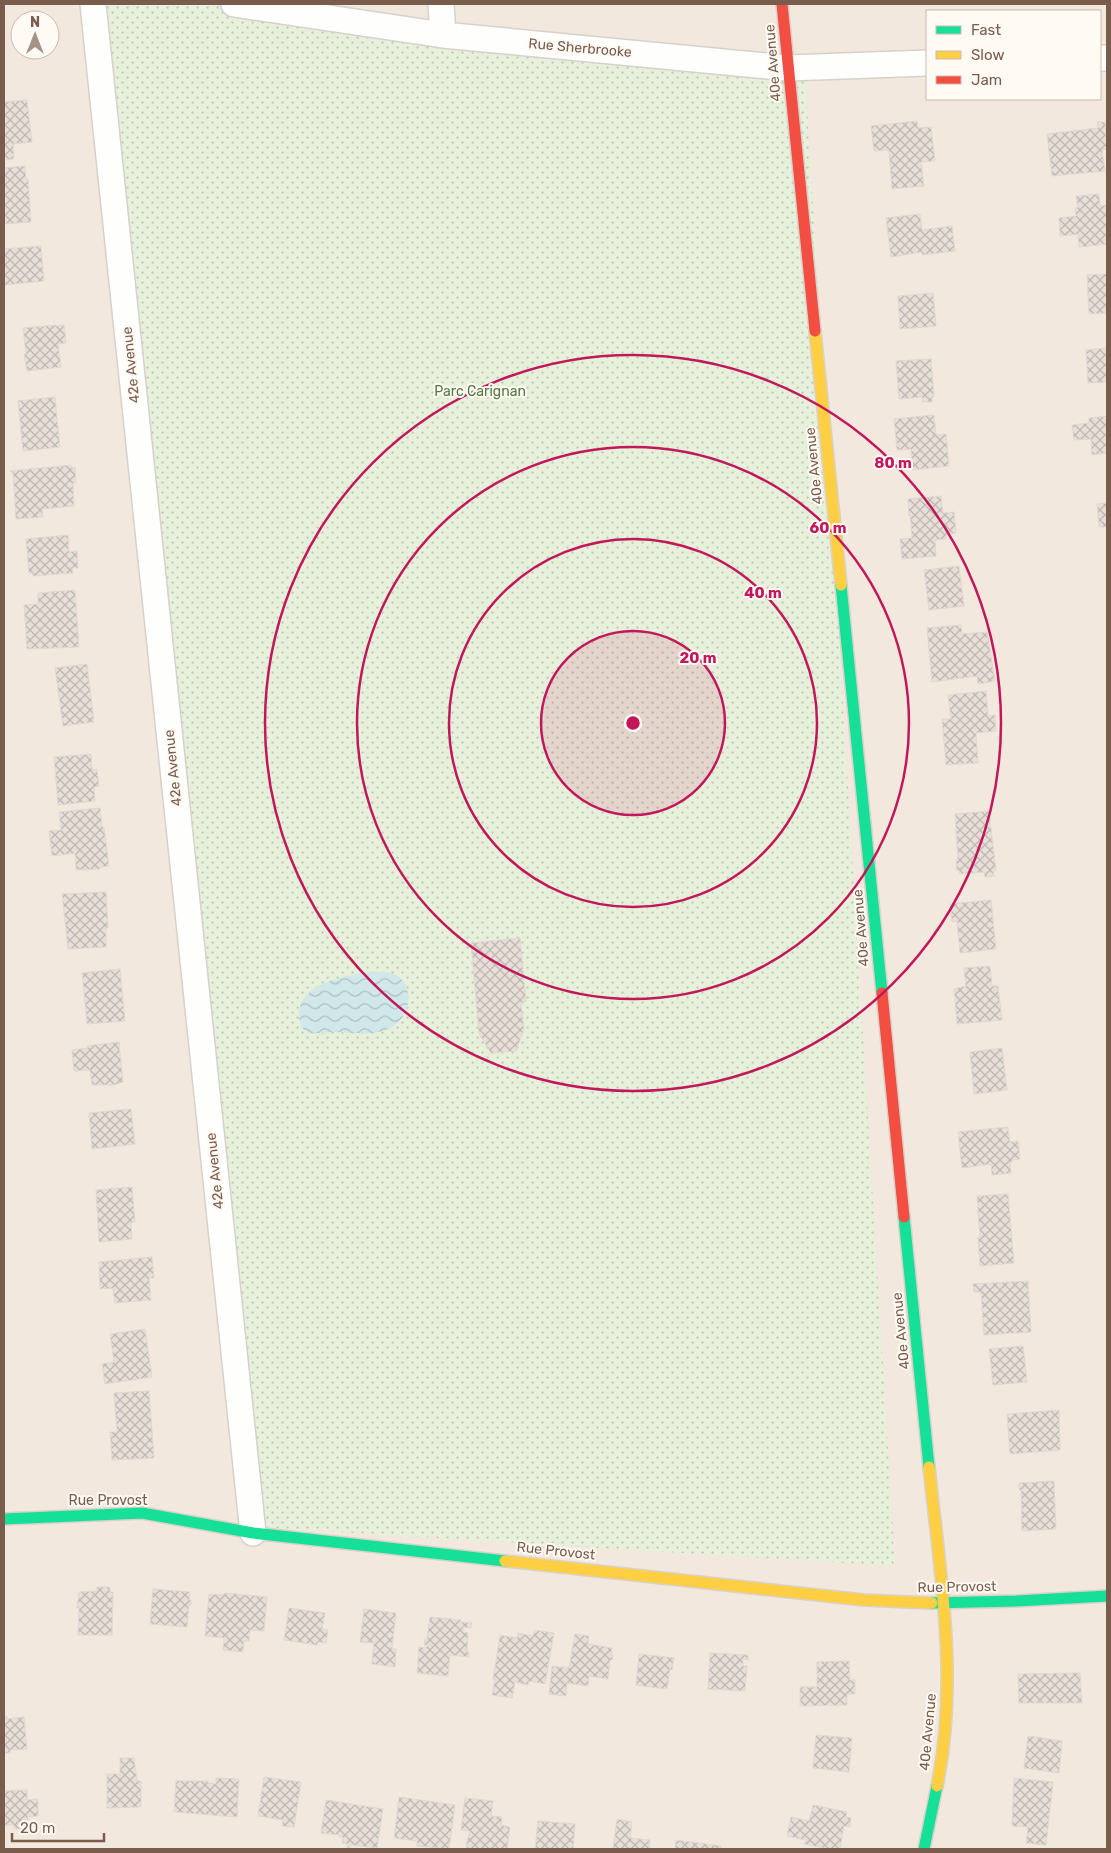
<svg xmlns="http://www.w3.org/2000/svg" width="1111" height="1853" viewBox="0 0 1111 1853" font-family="Rubik,sans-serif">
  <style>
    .residential { fill: #f2e8de; fill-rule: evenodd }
    .park { fill: url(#park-dots) }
    .water { fill: url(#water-waves) }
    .building { fill: url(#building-cross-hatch); stroke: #e2d8d2 }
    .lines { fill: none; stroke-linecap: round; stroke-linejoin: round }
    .street-casing { stroke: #d7d1cb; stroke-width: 28 }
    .fast-casing { stroke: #d9d2cb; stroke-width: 14 }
    .slow-casing { stroke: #d9d2cb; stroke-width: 14 }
    .jam-casing { stroke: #d9d2cb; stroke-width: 14 }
    .street { stroke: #fefefd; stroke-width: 25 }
    .fast { stroke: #16e098; stroke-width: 11 }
    .slow { stroke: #ffcf43; stroke-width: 11 }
    .jam { stroke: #f24e42; stroke-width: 11 }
    .ring { fill: none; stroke: #c2185b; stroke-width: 2.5 }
    .labels { text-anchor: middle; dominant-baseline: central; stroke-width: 4; stroke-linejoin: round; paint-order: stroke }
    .street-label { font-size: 14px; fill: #7a5c4d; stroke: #fffaf3 }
    .park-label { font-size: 14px; fill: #537a41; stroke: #fffaf3 }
    .centre { fill: #c2185b; stroke: #fffaf3; stroke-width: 2.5 }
    .ring-label { font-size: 15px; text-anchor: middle; font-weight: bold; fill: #c2185b; stroke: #fffaf3; stroke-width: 4; stroke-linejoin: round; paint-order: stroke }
  </style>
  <defs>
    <pattern id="park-dots" width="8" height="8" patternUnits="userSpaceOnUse" patternTransform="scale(1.25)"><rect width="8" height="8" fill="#e7f0db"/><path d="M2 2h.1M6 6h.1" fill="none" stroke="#c0c6b4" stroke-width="1.8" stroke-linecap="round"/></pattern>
    <pattern id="water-waves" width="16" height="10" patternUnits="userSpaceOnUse" patternTransform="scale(1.25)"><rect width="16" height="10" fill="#d0e8ea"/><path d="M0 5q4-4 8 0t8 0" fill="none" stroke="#aebfc0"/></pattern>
    <pattern id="building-cross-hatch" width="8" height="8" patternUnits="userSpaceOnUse" patternTransform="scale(1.25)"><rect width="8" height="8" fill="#e6ded7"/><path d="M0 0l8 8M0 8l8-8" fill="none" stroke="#bfb7b1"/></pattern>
  </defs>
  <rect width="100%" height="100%" fill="#f9f5f0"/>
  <path class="residential" d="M4,4H1107V1849H4ZM927,11H1100V99H927ZM20,20H50V50H20Z"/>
  <path class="park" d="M94,4H248L805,75L895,1566L257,1527Z"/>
  <path class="water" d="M369,972C378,972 391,970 399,977C417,993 408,1022 386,1030C369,1036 351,1032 333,1032C322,1032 309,1037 301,1027C288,986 339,977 369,972Z"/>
  <path class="building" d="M27,100L32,142L13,144L14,159L4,160V102Z
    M917,121L918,128L931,127L935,161L921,162L924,186L892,189L889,150L874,151L871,126Z
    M1097,122H1105L1107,149L1102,150L1105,171L1052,176L1047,134L1098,128Z
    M25,166L26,180L28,179L31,222L4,224V168Z
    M1099,194L1100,206L1107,205V244L1079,247L1078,234L1060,236L1059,218L1076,216L1075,208H1078L1076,196Z
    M920,214L922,230L952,226L955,251L922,255V252L891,257L886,218Z
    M41,246L44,281L4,285V249Z
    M1107,274V313L1089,314L1087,275Z
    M933,293L936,326L900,329L898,296Z
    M56,325V326L64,325L66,343L58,344L61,367L27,371L24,354H26L23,328Z
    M1107,348V382L1088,383L1086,350Z
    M931,359L934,397H932V402H923L922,397L899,399L896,361Z
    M55,397L60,447L23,451L18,401Z
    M934,415L936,435L946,434L949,466L912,470L911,449L897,450L894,419Z
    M1107,416V453L1092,455L1091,439L1074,440L1072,425L1089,423V418Z
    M71,465V468L75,467L76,483H73L74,506L42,509L43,517L16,519L13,473L10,471Z
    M941,496L943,513L954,512L956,533L946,534V539L935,540L936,556L902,559L900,539L912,538L910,516H909L908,499Z
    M1107,503V527H1099L1097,504Z
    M68,535L69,552L77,551L78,568H72L73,573L33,576V573H29L26,539Z
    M959,566L964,606L929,610L924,570Z
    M75,590L79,647L27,649L24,605L38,604V593Z
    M961,625L962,634L987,632L995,681L978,684L977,676L932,682L927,628Z
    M87,664L94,722L63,726L55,668Z
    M986,691L988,716L995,715L996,731L976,733L978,763L946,765L942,719H951L948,695Z
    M91,754L92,770L97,769L99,786L94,787L95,801L58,805L54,757Z
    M100,808L102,827H104L109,866L100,867V869L76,870L75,853L52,856L49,831L61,830L59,812Z
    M989,811L996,871H993L994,876L985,877L984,872L960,874L959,870L957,871L956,859H958L955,814Z
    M106,892L108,928H106V947L68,949L62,894Z
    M991,900L996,949L960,953L957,921L952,922L950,904Z
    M520,938L526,1001L521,1003L524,1029L516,1051L491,1053L479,1034L471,943Z
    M990,966L992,986H998L1002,1020L957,1024L954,989L966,986L964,968Z
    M120,969L125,1021L87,1024L82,973Z
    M119,1042L123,1082L114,1085H92L90,1070L74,1071L72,1050L88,1048L87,1046Z
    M1002,1048L1007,1090L974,1094L970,1052Z
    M131,1109L135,1144L92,1149L89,1113Z
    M1008,1127L1010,1142L1018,1141L1020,1159L1012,1160V1162H1010L1011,1173L992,1175L991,1164L962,1168L958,1132Z
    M132,1187L135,1222H131L132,1239L99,1242L96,1190Z
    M1008,1194L1014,1263L980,1266L978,1238H980L977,1196Z
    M152,1257L154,1278H149L151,1300L115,1303L113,1288L100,1289L99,1262Z
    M1028,1281L1031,1332L984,1335L981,1292H974L973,1284Z
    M145,1329L152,1377L105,1384L102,1364L114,1362L110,1334Z
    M1023,1346L1027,1382L993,1385L989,1349Z
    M149,1391L154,1458L112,1460L110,1432H117L114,1393Z
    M1059,1410L1060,1450L1010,1454L1007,1414Z
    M1054,1481L1056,1529L1022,1531L1021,1490H1019V1483Z
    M97,1587H110V1592H113L112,1635H78L79,1608H77L79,1592L97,1591Z
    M153,1589L190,1592L189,1600H191V1605H189L187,1627L150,1624Z
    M225,1593L267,1597L264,1631L250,1630L249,1641H244L243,1652L223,1650L224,1638L205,1636L209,1594L224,1595Z
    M289,1608L325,1613L322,1629L328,1630L326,1643L318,1642L317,1645L284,1640Z
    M364,1609L396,1613L392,1649H396L395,1667L372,1664L374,1643L360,1642Z
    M430,1617L461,1620V1622L472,1623L471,1628L463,1627V1632L468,1633L467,1652H469V1657L450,1655L448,1676L417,1673L419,1647L426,1648L427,1645H424L425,1639H427Z
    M534,1630L554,1633L545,1684L529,1681L528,1685L515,1682L512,1698L492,1695L495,1679H493L500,1635L517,1638L518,1633L533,1636Z
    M575,1634L589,1636L588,1644L612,1648L611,1655H613L612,1660H610L608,1679L589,1676L588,1686L567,1683L566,1696L549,1694L552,1666L569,1668Z
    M710,1653L748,1655V1660L743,1659V1666H747L745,1691L708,1689Z
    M639,1654L674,1658L672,1670L670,1669L667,1689L636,1685Z
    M849,1661L850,1680H855V1694H847V1705L800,1706V1687H817V1662Z
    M1080,1673L1082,1703H1019L1018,1674Z
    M7,1716V1719L24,1717L27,1749L10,1750L11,1753H4V1717Z
    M816,1735L852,1738L849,1772L813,1768Z
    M1028,1736L1062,1741L1059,1773L1024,1768Z
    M120,1758H134L137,1781H141V1807L107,1808V1774H120Z
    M264,1777L301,1782L294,1827L282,1826L283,1820L258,1816Z
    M216,1778L239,1779L237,1817L174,1812L176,1781H208V1783L216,1784Z
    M1014,1778L1053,1782L1046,1845L1026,1843L1028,1827L1012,1826Z
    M27,1790V1800L38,1799V1816L28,1817V1825H25V1829H14V1825H4V1791Z
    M399,1797L455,1805L449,1849L417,1846V1841L394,1838Z
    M465,1798L493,1801L491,1816L502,1817L501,1825L510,1827L507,1849H467V1846L466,1845L470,1831L461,1830Z
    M326,1800L383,1809L377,1848L351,1845L350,1849L347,1848L348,1844L342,1843L343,1837H339V1835L321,1833Z
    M813,1805L847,1812L846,1817L851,1818L850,1827L844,1826L840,1849H829L804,1844L806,1840L787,1836L791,1817L809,1821Z
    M617,1819L632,1822L630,1838L650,1840L649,1849H613Z
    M538,1821L575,1824L573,1849H535Z
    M676,1840L721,1846V1849H675Z"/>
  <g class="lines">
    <defs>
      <path id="street" d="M93,4L253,1533
        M234,4L443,35L788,68L927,63
        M441,4L443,35
        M1100,58H1107"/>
      <path id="fast" d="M841,585L882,993
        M904,1217L929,1467
        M4,1519L142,1513L253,1533L505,1561
        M932,1603L1016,1601L1107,1596
        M924,1849L937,1786"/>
      <path id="slow" d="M815,331L841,585
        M929,1467C940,1572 959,1681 937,1786
        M505,1561L864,1600L932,1603"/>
      <path id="jam" d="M782,4L815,331
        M882,993L904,1217"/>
    </defs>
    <use href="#street" class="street-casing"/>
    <use href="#fast" class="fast-casing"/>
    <use href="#slow" class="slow-casing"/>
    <use href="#jam" class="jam-casing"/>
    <use href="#street" class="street"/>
    <use href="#fast" class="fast"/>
    <use href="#slow" class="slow"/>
    <use href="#jam" class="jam"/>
  </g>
  <circle cx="633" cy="723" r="92" fill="#c2185b" fill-opacity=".12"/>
  <g class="ring">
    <circle cx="633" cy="723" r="92"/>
    <circle cx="633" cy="723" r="184"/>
    <circle cx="633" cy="723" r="276"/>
    <circle cx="633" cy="723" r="368"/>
  </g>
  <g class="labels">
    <g class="street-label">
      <text transform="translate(580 48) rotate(5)">Rue Sherbrooke</text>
      <text transform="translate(773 63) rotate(-95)">40e Avenue</text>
      <text transform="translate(131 365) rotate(-96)">42e Avenue</text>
      <text transform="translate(814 466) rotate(-96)">40e Avenue</text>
      <text transform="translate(173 768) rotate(-96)">42e Avenue</text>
      <text transform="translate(861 928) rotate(-95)">40e Avenue</text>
      <text transform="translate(215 1171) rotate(-96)">42e Avenue</text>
      <text transform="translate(901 1331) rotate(-96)">40e Avenue</text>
      <text x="108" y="1500">Rue Provost</text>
      <text transform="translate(556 1551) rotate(6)">Rue Provost</text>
      <text transform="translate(957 1587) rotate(-1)">Rue Provost</text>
      <text transform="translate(928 1732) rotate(-85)">40e Avenue</text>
    </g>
    <g class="park-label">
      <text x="480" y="391">Parc Carignan</text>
    </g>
  </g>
  <circle cx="633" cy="723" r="8" class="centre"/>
  <g class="ring-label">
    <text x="893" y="468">80 m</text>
    <text x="828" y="533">60 m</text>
    <text x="763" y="598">40 m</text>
    <text x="698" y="663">20 m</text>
  </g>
  <rect width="1111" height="1853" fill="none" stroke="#7a5c4d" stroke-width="10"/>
  <rect x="926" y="10" width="175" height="90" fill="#fffaf3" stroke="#cabbb1"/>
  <rect x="936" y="26" width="25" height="8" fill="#16e098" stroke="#cabbb1"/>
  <text x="971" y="35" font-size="15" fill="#7a5c4d">Fast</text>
  <rect x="936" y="51" width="25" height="8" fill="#ffcf43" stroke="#cabbb1"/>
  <text x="971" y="60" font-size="15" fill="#7a5c4d">Slow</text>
  <rect x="936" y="76" width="25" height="8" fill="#f24e42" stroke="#cabbb1"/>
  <text x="971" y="85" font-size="15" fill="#7a5c4d">Jam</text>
  <g transform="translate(35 35)"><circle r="24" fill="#fffaf3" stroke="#cabbb1"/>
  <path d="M0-4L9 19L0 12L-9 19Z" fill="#a69286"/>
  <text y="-8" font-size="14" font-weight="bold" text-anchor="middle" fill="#7a5c4d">N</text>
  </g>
  <path d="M12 1833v8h92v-8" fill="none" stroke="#7a5c4d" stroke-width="2.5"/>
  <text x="20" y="1833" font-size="15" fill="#7a5c4d" stroke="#fffaf3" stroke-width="4" paint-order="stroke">20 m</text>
</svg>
